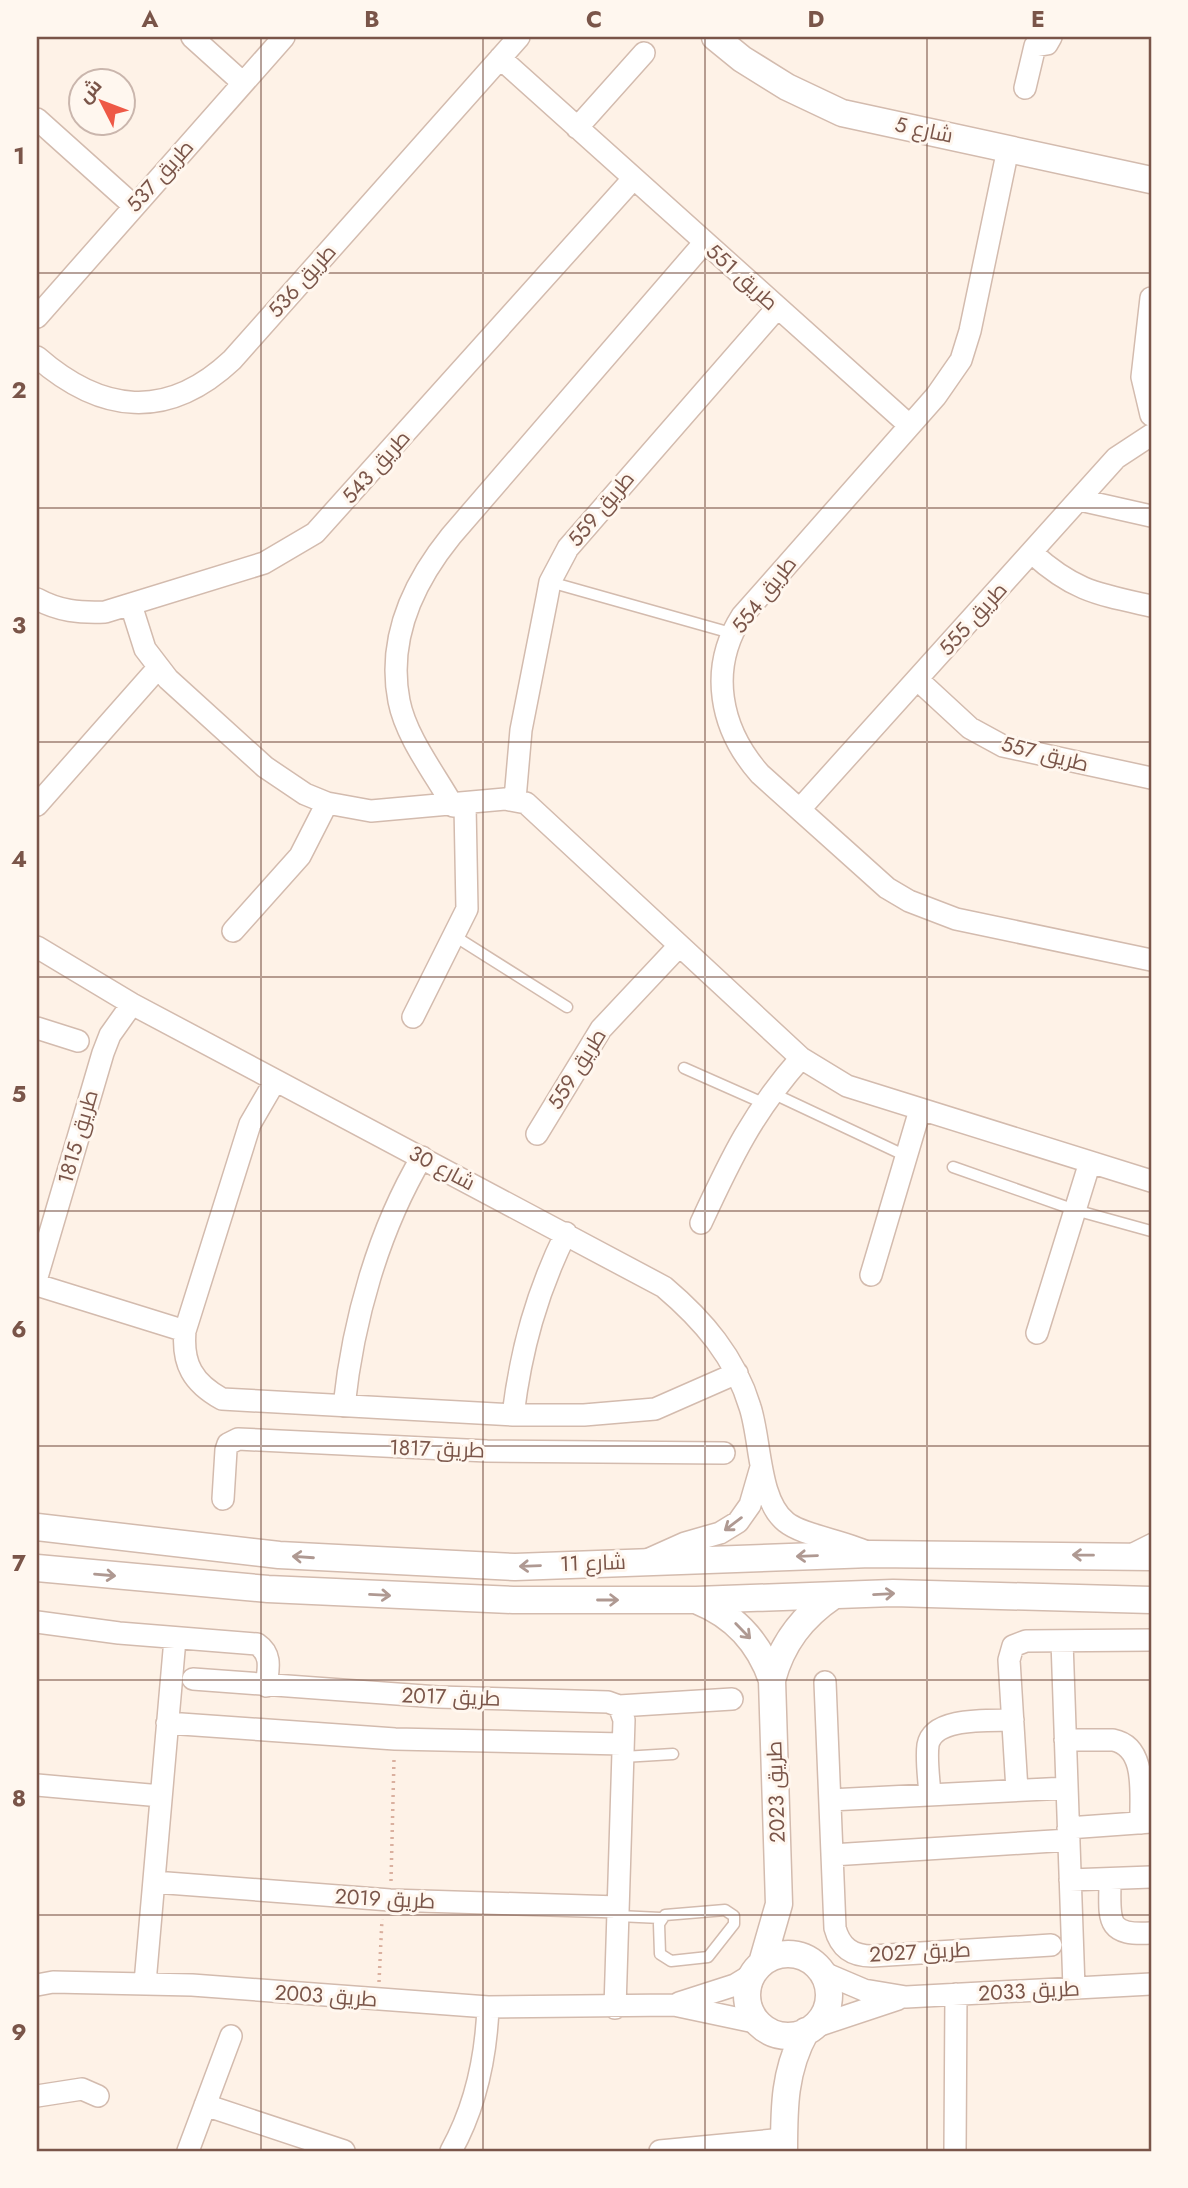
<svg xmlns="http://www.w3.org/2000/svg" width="1188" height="2188" viewBox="0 0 1188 2188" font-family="Jost,Cairo,sans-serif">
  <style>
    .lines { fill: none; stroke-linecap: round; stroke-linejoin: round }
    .service-casing { stroke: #d3bbae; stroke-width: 13 }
    .minor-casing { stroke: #d3bbae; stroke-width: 24 }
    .tertiary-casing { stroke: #d3bbae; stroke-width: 29 }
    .path { stroke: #dab09f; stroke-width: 3.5; stroke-dasharray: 2 5; stroke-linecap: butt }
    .service { stroke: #fff; stroke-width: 10 }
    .minor { stroke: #fff; stroke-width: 21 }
    .tertiary { stroke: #fff; stroke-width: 26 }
    .oneway { stroke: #af9992 }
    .grid { fill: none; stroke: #7a5549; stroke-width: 2; stroke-opacity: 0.55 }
    .labels { text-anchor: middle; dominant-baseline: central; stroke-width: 6; stroke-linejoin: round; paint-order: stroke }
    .street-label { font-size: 21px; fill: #7a5549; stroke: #fff7ef }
    .neatline { fill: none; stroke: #7a5549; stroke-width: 2.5 }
    .grid-label { font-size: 23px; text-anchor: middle; font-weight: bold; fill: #7a5549 }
  </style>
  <rect width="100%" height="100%" fill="#fef2e7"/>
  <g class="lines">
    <defs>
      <path id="service" d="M550,582L731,633
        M456,937L567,1007
        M684,1068L763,1103
        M770,1092L906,1156
        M953,1167L1075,1210L1151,1231
        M1129,1550L1151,1539
        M623,1757L673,1754
        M725,1910L734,1916V1924L708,1957L671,1961L660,1954L659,1924L665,1915Z
        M618,1916L661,1918"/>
      <path id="minor" d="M192,37L243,83
        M500,58L909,425
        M1025,88L1035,46L1047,44L1051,37
        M37,119L134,206
        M577,128L644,53
        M1008,149L970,331L961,360L936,396L742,616C708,669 720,729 760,774L887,888L909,901L956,919L1151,960
        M1151,298L1142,377L1151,415
        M37,317L284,37
        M37,357C101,413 167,421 232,360L519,37
        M1080,500L1151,516
        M1032,553C1074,591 1097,594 1151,606
        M37,599C59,611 79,613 105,612L264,563L315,533L633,179
        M131,605L145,649L168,679L265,767L305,794L327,803L371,811L505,799L526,803L801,1058L847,1086L1151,1181
        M918,680L970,728L1003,746L1151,778
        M515,799L521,730L547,598L550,582L568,548L777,308
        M37,805L158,668
        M453,806C435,774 406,737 399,701C387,639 413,583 451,536L704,243
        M800,809L1116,458L1151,435
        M233,931L300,856L327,803
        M37,947L132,1004L664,1287C703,1320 735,1357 750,1407C761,1440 758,1500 786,1522C803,1536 847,1541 871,1554
        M413,1017L467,909L465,805
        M37,1028L78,1041
        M275,1081L250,1124L185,1331C182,1364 193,1383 222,1399L513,1415H584L655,1409L737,1373
        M537,1134L601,1029L679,946
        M701,1223C731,1158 753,1112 801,1058
        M871,1275L920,1110
        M37,1277L103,1053L110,1035L132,1004
        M37,1285L185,1331
        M1037,1333L1090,1162
        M344,1406C353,1321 378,1231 422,1157
        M513,1415C521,1349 537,1292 566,1233
        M223,1499L226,1450L228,1444L238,1439L487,1451L724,1453
        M647,1560L685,1543L720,1533L738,1522L750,1505L761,1467
        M37,1622L119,1633L257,1644C273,1655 268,1670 266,1686
        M1062,1641L1074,1988
        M193,1679L438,1697L608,1702L619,1706L624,1720L615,2008
        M825,1682L835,1928C840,1947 852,1956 872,1956L1051,1945
        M619,1706L732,1699
        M167,1723L395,1739L623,1744
        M1065,1740H1113C1148,1747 1140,1796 1141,1823
        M37,1785L161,1796
        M1017,1790L1009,1660L1013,1646L1026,1641L1151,1640
        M930,1795C929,1779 926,1760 928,1745C933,1716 991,1721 1013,1720
        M830,1800L1067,1788
        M1068,1828L1151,1822
        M832,1855L1069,1840
        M1110,1879C1110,1919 1104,1936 1151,1933
        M1070,1880L1151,1877
        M154,1882L390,1900L618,1907
        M824,1973L864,1990L906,1997L1151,1984
        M145,1983L175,1639
        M37,1985L53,1982L192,1985L488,2007L674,2005L759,2023
        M679,2003L735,1985L753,1974
        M814,2027L898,1999
        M37,2096L82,2089L98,2096
        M205,2105L344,2151
        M188,2151L231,2036
        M451,2151C476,2106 486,2059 488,2007
        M660,2151L784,2139
        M955,2151L956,1994"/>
      <path id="tertiary" d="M715,37L742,59L787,87L842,113L1151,180
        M37,1527L279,1555L515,1567L871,1554L1151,1557
        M37,1568L268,1589L513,1600H696L893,1593L1151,1600
        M698,1601C735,1616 759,1642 772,1680
        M747 1995a41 41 0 1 1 82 0a41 41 0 1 1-82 0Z
        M762,1963L779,1904L772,1680C782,1643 802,1617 833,1596
        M784,2151C784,2108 784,2070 806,2031"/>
    </defs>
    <use href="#service" class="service-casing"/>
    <use href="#minor" class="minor-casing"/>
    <use href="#tertiary" class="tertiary-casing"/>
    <path class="path" d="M391,1881L394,1759
      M379,1982L382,1919"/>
    <use href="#service" class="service"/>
    <use href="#minor" class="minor"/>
    <use href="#tertiary" class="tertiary"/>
  </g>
  <defs><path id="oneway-shaft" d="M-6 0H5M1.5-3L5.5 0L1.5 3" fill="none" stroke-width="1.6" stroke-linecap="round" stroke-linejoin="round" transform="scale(1.75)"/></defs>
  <g class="oneway">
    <use href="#oneway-shaft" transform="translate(733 1524) rotate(143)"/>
    <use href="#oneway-shaft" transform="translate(1083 1555) rotate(-179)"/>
    <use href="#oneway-shaft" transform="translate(807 1556) rotate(178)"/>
    <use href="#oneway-shaft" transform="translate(303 1557) rotate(-176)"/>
    <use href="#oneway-shaft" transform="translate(530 1566) rotate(178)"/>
    <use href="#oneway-shaft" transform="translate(105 1575) rotate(5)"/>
    <use href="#oneway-shaft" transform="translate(884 1594) rotate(-3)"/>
    <use href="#oneway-shaft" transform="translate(380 1595) rotate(3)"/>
    <use href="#oneway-shaft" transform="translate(608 1600)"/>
    <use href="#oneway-shaft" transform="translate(743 1631) rotate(46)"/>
  </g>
  <path class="grid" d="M261,37V2151M483,37V2151M705,37V2151M927,37V2151M37,273H1151M37,508H1151M37,742H1151M37,977H1151M37,1211H1151M37,1446H1151M37,1680H1151M37,1915H1151"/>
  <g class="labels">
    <g class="street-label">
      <text transform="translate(924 130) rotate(12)">شارع 5</text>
      <text transform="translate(160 176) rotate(-48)">طريق 537</text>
      <text transform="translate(742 277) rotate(42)">طريق 551</text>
      <text transform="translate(302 281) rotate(-48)">طريق 536</text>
      <text transform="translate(376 467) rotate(-48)">طريق 543</text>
      <text transform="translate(601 509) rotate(-50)">طريق 559</text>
      <text transform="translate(764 595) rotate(-52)">طريق 554</text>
      <text transform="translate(973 619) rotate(-48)">طريق 555</text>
      <text transform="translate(1045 754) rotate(14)">طريق 557</text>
      <text transform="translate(577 1069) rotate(-58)">طريق 559</text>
      <text transform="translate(78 1137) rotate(-74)">طريق 1815</text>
      <text transform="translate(442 1168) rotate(28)">شارع 30</text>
      <text transform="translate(437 1449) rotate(2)">طريق 1817</text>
      <text transform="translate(593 1563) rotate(-2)">شارع 11</text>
      <text transform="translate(451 1697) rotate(2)">طريق 2017</text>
      <text transform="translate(776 1792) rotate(-92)">طريق 2023</text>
      <text transform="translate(385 1899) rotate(3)">طريق 2019</text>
      <text transform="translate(920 1952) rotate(-3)">طريق 2027</text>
      <text transform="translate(1029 1991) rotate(-3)">طريق 2033</text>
      <text transform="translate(326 1996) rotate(4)">طريق 2003</text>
    </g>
  </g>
  <rect width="1188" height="2188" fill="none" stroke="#fff7ef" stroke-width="77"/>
  <g transform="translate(102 102) rotate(312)"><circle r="33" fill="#fff7ef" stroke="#cab6ad" stroke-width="2"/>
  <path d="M0-5L12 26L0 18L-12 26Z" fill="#ee5946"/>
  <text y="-10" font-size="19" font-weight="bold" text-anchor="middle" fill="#7a5549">ش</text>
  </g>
  <rect x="38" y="38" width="1112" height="2112" class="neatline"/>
  <g class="grid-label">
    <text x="150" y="27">A</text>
    <text x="372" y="27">B</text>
    <text x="594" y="27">C</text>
    <text x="816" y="27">D</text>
    <text x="1038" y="27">E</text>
    <text x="19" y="164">1</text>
    <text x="19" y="398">2</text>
    <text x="19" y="633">3</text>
    <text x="19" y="867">4</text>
    <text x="19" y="1102">5</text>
    <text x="19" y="1337">6</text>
    <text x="19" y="1571">7</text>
    <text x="19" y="1806">8</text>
    <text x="19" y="2040">9</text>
  </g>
</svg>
